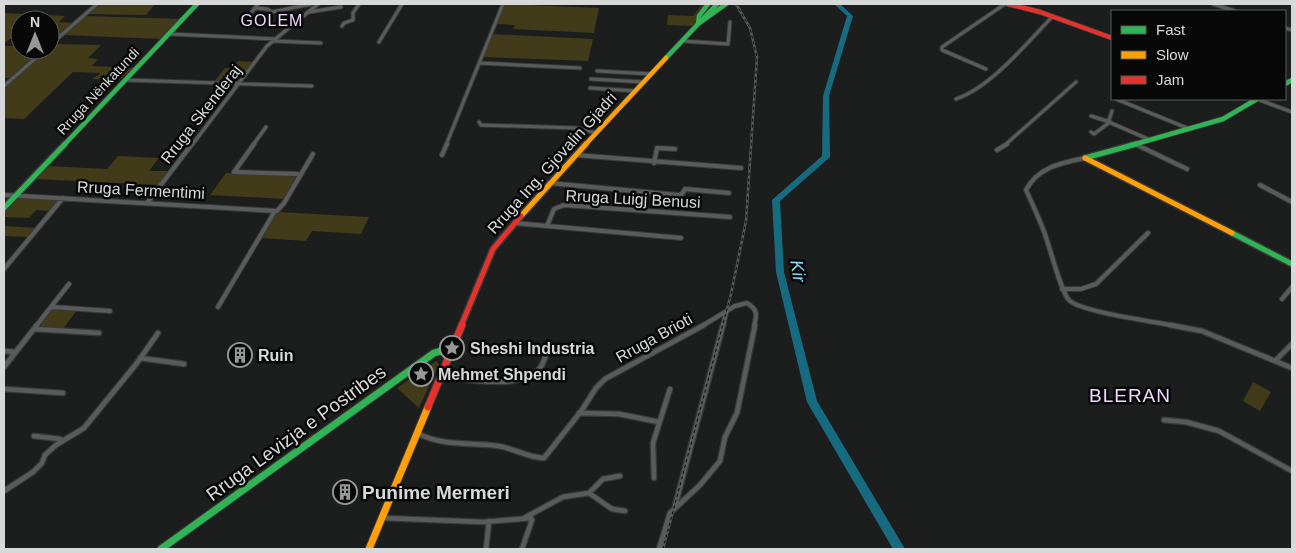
<svg xmlns="http://www.w3.org/2000/svg" width="1296" height="553" viewBox="0 0 1296 553" font-family="Helvetica,sans-serif">
  <style>
    .green { fill: #413b1a }
    .lines { fill: none; stroke-linecap: round; stroke-linejoin: round }
    .river { fill: #176b81; fill-rule: evenodd }
    .street-far2-casing { stroke: #383a39; stroke-width: 5 }
    .street-far1-casing { stroke: #383a39; stroke-width: 6 }
    .street-casing { stroke: #383a39; stroke-width: 7 }
    .fast-far2-casing { stroke: #383a39; stroke-width: 6 }
    .fast-far1-casing { stroke: #383a39; stroke-width: 8 }
    .fast-casing { stroke: #383a39; stroke-width: 9 }
    .slow-far2-casing { stroke: #383a39; stroke-width: 6 }
    .slow-far1-casing { stroke: #383a39; stroke-width: 8 }
    .slow-casing { stroke: #383a39; stroke-width: 9 }
    .jam-far2-casing { stroke: #383a39; stroke-width: 6 }
    .jam-far1-casing { stroke: #383a39; stroke-width: 8 }
    .jam-casing { stroke: #383a39; stroke-width: 9 }
    .street-far2 { stroke: #5a5c5b; stroke-width: 3 }
    .street-far1 { stroke: #5a5c5b; stroke-width: 4 }
    .street { stroke: #5a5c5b; stroke-width: 4.5 }
    .fast-far2 { stroke: #30b455; stroke-width: 4.5 }
    .fast-far1 { stroke: #30b455; stroke-width: 5 }
    .fast { stroke: #30b455; stroke-width: 7 }
    .slow-far2 { stroke: #ff9f0a; stroke-width: 4.5 }
    .slow-far1 { stroke: #ff9f0a; stroke-width: 5 }
    .slow { stroke: #ff9f0a; stroke-width: 7 }
    .jam-far2 { stroke: #e5322d; stroke-width: 4.5 }
    .jam-far1 { stroke: #e5322d; stroke-width: 5 }
    .jam { stroke: #e5322d; stroke-width: 7 }
    .rail-casing { stroke: #585a59; stroke-width: 2.5 }
    .rail { stroke: #070807; stroke-width: 1; stroke-dasharray: 3; stroke-linecap: butt }
    .labels { text-anchor: middle; dominant-baseline: central; stroke-width: 5; stroke-linejoin: round; paint-order: stroke }
    .far-street-label { font-size: 14px; fill: #d6d9d7; stroke: #070807 }
    .far-quarter-label { font-size: 16px; letter-spacing: 1px; fill: #eed6fe; stroke: #070807 }
    .street-label { font-size: 16px; fill: #d6d9d7; stroke: #070807 }
    .poi-label { font-size: 16px; font-weight: bold; fill: #d6d9d7; stroke: #070807; text-anchor: start }
    .water-label { font-size: 18px; font-style: italic; fill: #81daf7; stroke: #070807 }
    .quarter-label { font-size: 19px; letter-spacing: 1px; fill: #eed6fe; stroke: #070807 }
    .near-street-label { font-size: 19px; fill: #d6d9d7; stroke: #070807 }
    .near-poi-label { font-size: 19px; font-weight: bold; fill: #d6d9d7; stroke: #070807; text-anchor: start }
  </style>
  <rect width="100%" height="100%" fill="#1c1e1d"/>
  <path class="green" d="M98,4H155L146,15L87,14Z
    M504,4L599,8L594,33L513,29L515,25L496,24Z
    M703,4L705,6L693,26L667,25L668,15L693,16Z
    M4,13L65,16L59,22L74,23L54,41L50,40V20H20V39H10L4,44Z
    M85,16L181,19L162,39L64,35Z
    M492,34L593,39L588,61L483,57Z
    M54,44L101,45L88,58L98,59L92,66L134,68L119,80L92,79L101,73L73,72L24,119L4,118V89L47,50H50Z
    M4,46H20V50H43L12,78H4Z
    M238,61L255,62L238,83L214,82L225,68H233Z
    M118,156L159,158L149,171H170L159,185L35,179L47,166L107,169Z
    M226,173L295,175L298,176L285,199L210,195Z
    M17,198L54,199L58,201L52,211L36,210L29,218L4,217V211Z
    M277,212L369,217L361,234L312,231L306,241L262,238Z
    M4,226L38,228L30,237L4,236Z
    M56,308L77,310L62,330L37,328L52,310Z
    M436,361L439,364L419,408L397,388Z
    M1253,382L1271,392L1260,411L1243,401Z"/>
  <g class="lines">
    <path class="river" d="M834,4H840L853,16L829,96L830,157L780,201L784,272L817,401L905,549H893L807,402L776,272L772,200L822,156L823,96L847,16Z"/>
    <defs>
      <path id="street-far2" d="M1213,4L1235,11
        M255,8L267,9L272,12L311,4
        M309,12L341,7
        M242,20L248,17L258,4
        M342,26L344,23L353,20V13L359,4
        M1285,28L1292,30
        M169,34L276,39
        M274,41L321,43
        M682,41L728,44L730,22
        M379,42L402,4
        M50,45L97,4
        M479,63L580,68
        M986,69L942,50V47L1005,4
        M597,71L652,74
        M591,79L644,82
        M126,80L312,86
        M4,86L45,50
        M590,88L636,91
        M956,99C991,87 1026,44 1052,17
        M1116,99L1187,128
        M1257,99L1292,112
        M1112,111L1109,120L1111,123L1148,139
        M1091,116L1110,122L1094,134L1091,132
        M479,122L481,125L576,128L597,133
        M192,145L267,46L318,4
        M253,145L266,127
        M446,145L503,4
        M1005,145L1076,82"/>
      <path id="street-far1" d="M254,144L234,172L297,174L300,176
        M1135,144L1187,169
        M997,150L1007,144
        M442,155L447,144
        M575,155L741,168
        M1085,158C1061,163 1038,167 1026,190C1032,203 1038,216 1043,229C1049,243 1061,293 1069,300C1080,312 1157,322 1176,326
        M654,163L657,148L675,149
        M549,183L678,195L682,194L685,189L729,193
        M1260,185L1292,202
        M4,195L277,211L284,203L313,154
        M147,203L192,144
        M514,223L681,238
        M547,226L554,209L564,205L730,217
        M4,269L63,198
        M1062,289H1081L1096,284L1148,233
        M1282,299L1292,287
        M52,307L110,311
        M218,307L275,211
        M36,326L69,284
        M702,326L735,306L747,303C758,310 757,314 754,326
        M723,326L726,313"/>
      <path id="street" d="M1170,325L1202,331L1292,368
        M34,329L99,333
        M4,351L15,352
        M140,358L184,364
        M1276,360L1292,344
        M4,367L37,325
        M442,374L444,377C469,380 522,390 540,368C544,363 545,356 548,350
        M4,389L63,393
        M579,413L619,414L659,422
        M1164,420L1186,422L1219,431L1292,471
        M417,433C444,447 470,442 498,446C514,448 528,458 544,458L582,410L596,388L605,379L704,325
        M34,436L60,439L62,441
        M654,478L653,443L670,389
        M4,491L33,472L42,463L45,455L56,445L84,428L137,363L158,333
        M589,493L603,479L620,476
        M675,506L723,325
        M382,518L484,522L531,518L532,520L522,549
        M524,518L563,497L589,493L612,509L625,511
        M486,549L489,521
        M659,549L670,513L700,485L720,461L725,437L737,413L755,325"/>
      <path id="fast-far2" d="M708,4L699,16L698,24L726,4
        M666,58L717,4
        M1285,84L1292,80
        M64,145L197,4
        M1132,145L1223,119L1257,99"/>
      <path id="fast-far1" d="M1085,158L1136,144
        M4,208L65,144
        M1232,233L1292,264"/>
      <path id="fast" d="M161,549L434,353L452,348"/>
      <path id="slow-far2" d="M585,145L666,58"/>
      <path id="slow-far1" d="M1085,158L1232,233
        M521,216L586,144"/>
      <path id="slow" d="M369,549L428,407"/>
      <path id="jam-far2" d="M1008,4L1040,12L1112,38"/>
      <path id="jam-far1" d="M461,326L493,249L521,216"/>
      <path id="jam" d="M428,407L462,325"/>
    </defs>
    <use href="#street-far2" class="street-far2-casing"/>
    <use href="#street-far1" class="street-far1-casing"/>
    <use href="#street" class="street-casing"/>
    <use href="#fast-far2" class="fast-far2-casing"/>
    <use href="#fast-far1" class="fast-far1-casing"/>
    <use href="#fast" class="fast-casing"/>
    <use href="#slow-far2" class="slow-far2-casing"/>
    <use href="#slow-far1" class="slow-far1-casing"/>
    <use href="#slow" class="slow-casing"/>
    <use href="#jam-far2" class="jam-far2-casing"/>
    <use href="#jam-far1" class="jam-far1-casing"/>
    <use href="#jam" class="jam-casing"/>
    <use href="#street-far2" class="street-far2"/>
    <use href="#street-far1" class="street-far1"/>
    <use href="#street" class="street"/>
    <use href="#fast-far2" class="fast-far2"/>
    <use href="#fast-far1" class="fast-far1"/>
    <use href="#fast" class="fast"/>
    <use href="#slow-far2" class="slow-far2"/>
    <use href="#slow-far1" class="slow-far1"/>
    <use href="#slow" class="slow"/>
    <use href="#jam-far2" class="jam-far2"/>
    <use href="#jam-far1" class="jam-far1"/>
    <use href="#jam" class="jam"/>
    <defs>
      <path id="rail" d="M663,549L731,294L746,221L757,57L750,28L736,4"/>
    </defs>
    <use href="#rail" class="rail-casing"/>
    <use href="#rail" class="rail"/>
  </g>
  <defs>
    <symbol id="sight-ring" viewBox="-11 -11 22 22"><circle r="9.5" fill="#070807" stroke="#959896" stroke-width="1.5"/><path d="M0-6L1.8-2.2L6-1.7L2.9 1.2L3.7 5.4L0 3.3L-3.7 5.4L-2.9 1.2L-6-1.7L-1.8-2.2Z" fill="#959896"/></symbol>
    <symbol id="building-ring" viewBox="-11 -11 22 22"><circle r="9.5" fill="#070807" stroke="#959896" stroke-width="1.5"/><path d="M-4-6H4V6H1V3H-1V6H-4ZM-2.5-4.3h1.7v1.8h-1.7ZM.8-4.3h1.7v1.8H.8ZM-2.5-1h1.7V.8h-1.7ZM.8-1h1.7V.8H.8Z" fill="#959896"/></symbol>
  </defs>
  <g fill-rule="evenodd">
    <use href="#sight-ring" x="438" y="334" width="28" height="28"/>
    <use href="#building-ring" x="226" y="341" width="28" height="28"/>
    <use href="#sight-ring" x="407" y="360" width="28" height="28"/>
    <use href="#building-ring" x="331" y="478" width="28" height="28"/>
  </g>
  <g class="labels">
    <g class="far-street-label">
      <text transform="translate(98 91) rotate(-47)">Rruga Nënkatundi</text>
    </g>
    <g class="far-quarter-label">
      <text x="272" y="20">GOLEM</text>
    </g>
    <g class="street-label">
      <text transform="translate(201 114) rotate(-52)">Rruga Skenderaj</text>
      <text transform="translate(552 163) rotate(-48)">Rruga Ing. Gjovalin Gjadri</text>
      <text transform="translate(141 190) rotate(3)">Rruga Fermentimi</text>
      <text transform="translate(633 199) rotate(3)">Rruga Luigj Benusi</text>
      <text transform="translate(654 338) rotate(-29)">Rruga Brioti</text>
    </g>
    <g class="poi-label">
      <text x="470" y="348">Sheshi Industria</text>
      <text x="258" y="355">Ruin</text>
      <text x="438" y="374">Mehmet Shpendi</text>
    </g>
    <g class="water-label">
      <text transform="translate(798 271) rotate(81)">Kir</text>
    </g>
    <g class="quarter-label">
      <text x="1130" y="395">BLERAN</text>
    </g>
    <g class="near-street-label">
      <text transform="translate(296 433) rotate(-36)">Rruga Levizja e Postribes</text>
    </g>
    <g class="near-poi-label">
      <text x="362" y="492">Punime Mermeri</text>
    </g>
  </g>
  <rect width="1296" height="553" fill="none" stroke="#d6d9d7" stroke-width="10"/>
  <rect x="1111" y="10" width="175" height="90" fill="#070807" stroke="#5a5c5a"/>
  <rect x="1121" y="26" width="25" height="8" fill="#30b455" stroke="#5a5c5a"/>
  <text x="1156" y="35" font-size="15" fill="#d6d9d7">Fast</text>
  <rect x="1121" y="51" width="25" height="8" fill="#ff9f0a" stroke="#5a5c5a"/>
  <text x="1156" y="60" font-size="15" fill="#d6d9d7">Slow</text>
  <rect x="1121" y="76" width="25" height="8" fill="#e5322d" stroke="#5a5c5a"/>
  <text x="1156" y="85" font-size="15" fill="#d6d9d7">Jam</text>
  <g transform="translate(35 35)"><circle r="24" fill="#070807" stroke="#5a5c5a"/>
  <path d="M0-4L9 19L0 12L-9 19Z" fill="#959896"/>
  <text y="-8" font-size="14" font-weight="bold" text-anchor="middle" fill="#d6d9d7">N</text>
  </g>
</svg>
